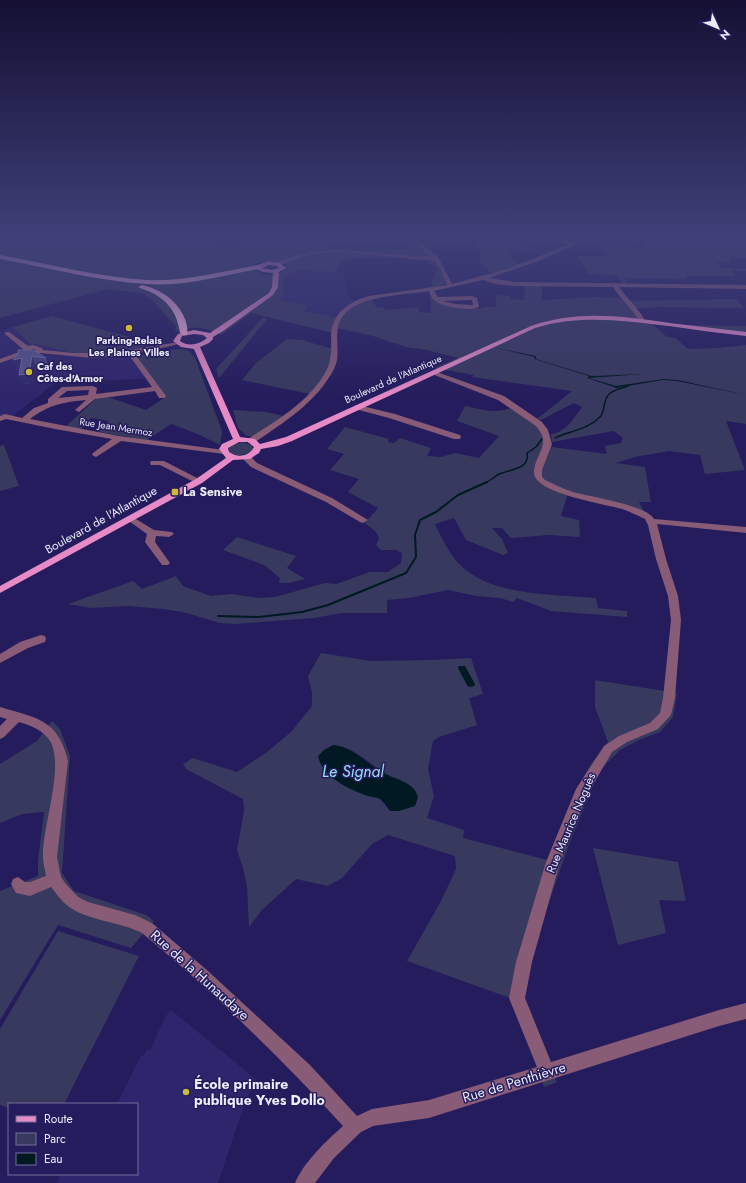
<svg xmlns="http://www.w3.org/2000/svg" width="746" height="1183" viewBox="0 0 746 1183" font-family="Jost,sans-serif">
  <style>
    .built { fill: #2e266c }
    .green { fill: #38395e; fill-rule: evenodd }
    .water { fill: #001922 }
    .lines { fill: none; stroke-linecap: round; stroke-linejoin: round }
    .stream-far1 { stroke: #001922; stroke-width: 1.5 }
    .stream { stroke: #001922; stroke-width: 2 }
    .minor { fill: #885b77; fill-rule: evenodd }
    .major { fill: #e78bc6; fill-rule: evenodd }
    .highway { fill: #f4b1da; fill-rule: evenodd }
    .wall { fill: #44417f }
    .shaded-wall { fill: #302a6c }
    .building { fill: #56538d; stroke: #6d6b9e }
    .poi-dot { fill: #caba3a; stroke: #241c5c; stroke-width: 1.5 }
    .labels { text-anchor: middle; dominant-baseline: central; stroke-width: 3; stroke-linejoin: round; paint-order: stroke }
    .far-poi-label { font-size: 10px; font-weight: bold; fill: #eaebfb; stroke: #241c5c }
    .far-street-label { font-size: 10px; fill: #eaebfb; stroke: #241c5c }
    .poi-label { font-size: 12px; font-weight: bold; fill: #eaebfb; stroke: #241c5c; text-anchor: start }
    .street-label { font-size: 12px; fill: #eaebfb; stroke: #241c5c }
    .near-street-label { font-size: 14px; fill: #eaebfb; stroke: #241c5c }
    .near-poi-label { font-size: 14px; font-weight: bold; fill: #eaebfb; stroke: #241c5c; text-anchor: start }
    .near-water-label { font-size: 16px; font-style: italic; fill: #99ddf5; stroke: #241c5c }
  </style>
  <rect width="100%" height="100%" fill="#241c5c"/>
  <path class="built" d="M201,235H274L220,246Z
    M298,270L344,272L346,290L350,298L358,303L341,318L302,311L308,306L280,300L283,294L284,275Z
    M13,327L30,344H38L80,353H106L132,350L153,378L55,383L9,419H5L0,421V331Z
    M171,1010L257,1080L246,1099L218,1183H57L60,1174H137V1104H117L141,1055L143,1056L147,1049L150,1051L165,1017Z"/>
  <path class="green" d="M0,235H201L220,246L274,235H409C410,243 419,245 424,250C435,259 440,268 446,281V284L433,287L431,284L437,269C426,251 361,259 342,260L335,272L298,270L284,275L283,294L280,300L309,306L303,311L341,318C351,307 358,303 372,300L377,308L382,307L387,310L419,307V312L431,313L430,296C444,307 463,308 480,309L483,307H496V295L511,296L510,299L524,300L526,286H542V300L592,297L621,298L623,301L736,299L744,308L658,307L632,309L638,317L637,322L652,324L667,337L675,338L688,349L716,348L746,345V424L726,421L745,470L705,474L700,455L669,451L635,457L616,463L645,467L651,502H639L644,511L571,492L567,496L561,516L579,520L580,537L549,535L511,538L502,528H492L502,539L508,553L503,555L466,540L454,518L435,524C441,537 449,553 459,564C492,597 553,594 596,598L598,608L627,611V617L551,611L517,598L513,602L500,598L476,596L448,590L409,598L387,600V613H341L314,618L235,624L220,623L183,612L162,609L129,606L91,608L68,604L133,581L142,589L176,576L183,586L211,596L231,594L259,598L275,597L325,583L336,584L370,572H388L401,563L402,553L396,550H381L376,545L379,538L376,532L365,523L378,508L348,492L359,479L330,470L344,454L327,449L345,427L389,439L388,442L394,443L400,438L431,448L427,456L441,457L455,453L479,458L499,436L457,421L465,406C481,409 497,415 512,407C529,419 542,424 544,446L607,454L605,446L621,443L623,438L614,431L552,442L551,434C565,433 575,417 582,407L574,403L541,420L537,419L572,391L472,377L474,375L435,368L458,358L427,350L406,347L373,336L337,328V334L251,313L221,335C202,326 196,326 175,332L176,326L152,300L144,294L108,289L0,318ZM341,243H412L413,244L401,250H345L326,248ZM273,261L287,264L286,267L278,275H265L254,270V266L261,262Z
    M477,235H522L526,246L532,251L516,253L514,250H506L512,259L520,264L496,273L490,272L480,263L479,258L482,254L473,241L479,240Z
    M670,235H681L682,238L737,241L734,236L746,235V259L729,257L730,262H716L721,268L746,269V271L731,270L735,276H685L687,279L625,278L628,285H624L616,275L588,274L578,256H605L602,245L643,249L647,241H651V236L670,238Z
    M52,316L154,344C126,351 98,356 69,352C56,350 43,344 30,344L13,327Z
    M263,318L267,319L219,378L216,369Z
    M680,325L746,326V335Z
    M287,339L305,340V341L337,350L335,366L318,393L312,392L310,394L242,380L256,363Z
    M184,349L190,352L195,358L222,431L220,445L200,435L171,424L147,440L99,432L109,421L91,418L80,430L65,427L98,397H108L146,410L166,397L137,356L171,350Z
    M233,410L266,412L284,416L254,436H247L238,428Z
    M242,442L252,445L253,449C247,456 236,457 229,452V447L234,444Z
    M4,445L19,486L0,491V446Z
    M237,537L296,556L287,568L305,579L289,583H279L280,578L264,565L223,550Z
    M321,653L371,661L432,660L471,658L483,694L469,698L477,725L439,737L433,741L428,769L434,796L427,818L464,830L463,838L547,860L576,790L591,764L608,742L595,707V680L677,693L673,717L660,732L639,740L620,750L599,771L568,847L530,957L524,1000L557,1082L544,1087L513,999L407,961L441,901L456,869L455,856L388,835L372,844L342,878L328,886L296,879L262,910L249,927L247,887L243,868L237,850L244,811L243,799L186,769L183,764L193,758L237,772L267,752L291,732L312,706V692L308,676ZM333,746C355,746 372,767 390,776L384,804L381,799C358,793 343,784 324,770V750Z
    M52,721L60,729L70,756L62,873L74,891L146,915L154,921L131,948L58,925L0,1020V891L38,876V860L44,812L22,814L0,823V764L37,741Z
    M593,848L678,862L686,901L659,900L666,933L618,945Z
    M58,931L139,956L64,1104H9V1108L0,1105V1029Z"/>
  <path class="water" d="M492,347L536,356V359L592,376L644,374L589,378L616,386L663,379L678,380L746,395L677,381L662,380L617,388L587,378L589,376L534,359V357Z
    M459,666H465L475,684L474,686L469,687L467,685L458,668Z
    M333,745C351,746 364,761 378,770C390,778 405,779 414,789C416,791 417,795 418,797L415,806L399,811H390C387,807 383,801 380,799C376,797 371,797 368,796C350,790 322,777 318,756L324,750Z"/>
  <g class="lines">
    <path class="stream-far1" d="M555,438C570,431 587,430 600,417C603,414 603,410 604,406C607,390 614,391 628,386
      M485,483C490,481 494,477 499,474C510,469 530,470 527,453L536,447L542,439"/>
    <path class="stream" d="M218,616L259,617L302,612L328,605L406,573L416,557L415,535L420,520L436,512L458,495L487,482"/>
    <path class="minor" d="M2,235H10L0,240V236Z
      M410,235H416V239L438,257L452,284L507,269L567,245L549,235H556L572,243L590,235H597L536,262L489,278L514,282L746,285V289L619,287C627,299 639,308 645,321L642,323L640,322C633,309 621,300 613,287L514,286L496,284L483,280L434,291L438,297L472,296L477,298L479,307C471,312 441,307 434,300C431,298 430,294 429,291C402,296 346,294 338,327C335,342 341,356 334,369C316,403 284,422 254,443H248V439C274,422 301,407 320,381C324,375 329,367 330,359C332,351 331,343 331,335C332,313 350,301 369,296L447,285L441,270L434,260C394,260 353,248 313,254C300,256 290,262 278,266L276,265V263C330,239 375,257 431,256L412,241ZM472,300L473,305L455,304L443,301Z
      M701,235H746V239L703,237Z
      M5,332H9L28,346L33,345L42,348L43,350L74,353H109L179,342V344L135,354L166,396L165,398H159L155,391L95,399L79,412L75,410L86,400C64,402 48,405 30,419L119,436L224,450L228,452L224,454L121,441L96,457L92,455L93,453L112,439L55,429L6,419L0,421V416L5,414L22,418L34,408L48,403V399L62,387L93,386L97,388L96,394L152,387L129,355L92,358L40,353L29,357L22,355L0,363V359L19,352L23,349L5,334ZM33,349L36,350L29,353L26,352ZM89,390L88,395L58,398L67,391Z
      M434,371L504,396L542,422L548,430L552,444L542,470V477L545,480C554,484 564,489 573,492C590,497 647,505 654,519L746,527V533L657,524L666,559L678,596L681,620L675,698L671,715L658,729L627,742L612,752L587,795L560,862L532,962L525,998L551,1062L719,1010L746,1003V1019L719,1026L429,1118L373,1126L361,1132L334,1158L315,1183H295C304,1162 326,1141 343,1126C280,1057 213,992 142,933C121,922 85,920 68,906C61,901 56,893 51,887L30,896L16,893L11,884L13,879L18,877L25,882H30L46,876C45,870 43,863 43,857C42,827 65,766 50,741C43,730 30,725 19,722L4,737L0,739V726L7,719L0,717V707C37,718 58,719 68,761L57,857L61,877L66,884L78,897L88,902L135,915L152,923L208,971L310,1065L357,1116L372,1109L429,1100L537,1067L509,998L516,962L546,862L576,789L604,746L619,736L650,723L660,713L663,698L671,620L668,596L656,559L648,525L645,519C639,516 632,513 625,510C608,504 531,494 534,471C536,452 552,445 536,426L498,400L432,374V372Z
      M355,405H358L395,414L460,435L461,437L460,439H454L389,418L355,409Z
      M243,455H249L257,463L332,498L368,520L363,523L360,522L326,502L251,467L243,459Z
      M151,461H164L203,481L202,483H196L160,465H151L150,463Z
      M131,516L154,530L172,532L174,534L169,537L156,536L155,542L170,563L168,565H162L145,542L147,534L126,519Z
      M41,635L45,636L46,639L45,642L28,648L0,663V654L20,642Z"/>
    <path class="major" d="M268,261L280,263L286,268L279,272L278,287L273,295L223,331L213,337V339L209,343L200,347L240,437L255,439L260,444L286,437L531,326C578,310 621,316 670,323C695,326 721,329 746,332V336C721,333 695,330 669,326C624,321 580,314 535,328L292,441L278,446L261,449L259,453L250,459L233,460L202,483L0,593V586L196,479L226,458L219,449L222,444L233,439L194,349L181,347L173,341L178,334L194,330L210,333L269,293L272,287L273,273L263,272L256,269L258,265ZM269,265L276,266L279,268L272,270L262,268ZM194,334L203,335L207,338C199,345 188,347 180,341L182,336ZM239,442H248L254,447C249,457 237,458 229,452L228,448Z"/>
    <path class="highway" d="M0,255C49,264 98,277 147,280C184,282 223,271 259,265L262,267L259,269C223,275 184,287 147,284C98,281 49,268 0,259Z
      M142,285C162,290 177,300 185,319C187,325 188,330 187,335H184L180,333C177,309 163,295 140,288L138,287Z"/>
  </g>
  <path class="wall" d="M18,352L46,358L49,367L35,365L32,383L22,384L19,375L20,368L15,369L18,354Z"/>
  <path class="shaded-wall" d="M32,356L35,365L32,383L22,384L19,375Z
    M22,358L24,367L15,369L13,360Z"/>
  <path class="building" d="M18,350H33L46,358L32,356L29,374L19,375L22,358L13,360L19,353L18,352Z"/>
  <linearGradient id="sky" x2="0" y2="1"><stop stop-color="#140f33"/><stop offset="0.59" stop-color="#3f4078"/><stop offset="1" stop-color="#3f4078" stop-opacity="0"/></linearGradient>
  <rect width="746" height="401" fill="url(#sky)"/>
  <g class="poi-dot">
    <circle cx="129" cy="328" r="4"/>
    <circle cx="29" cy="372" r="4"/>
    <rect x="171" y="488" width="8" height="8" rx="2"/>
    <circle cx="186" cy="1092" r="4"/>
  </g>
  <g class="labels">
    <g class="far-poi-label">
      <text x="129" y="340">Parking-Relais<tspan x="129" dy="12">Les Plaines Villes</tspan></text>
      <text x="37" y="366" text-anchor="start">Caf des<tspan x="37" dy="12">Côtes-d'Armor</tspan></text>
    </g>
    <g class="far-street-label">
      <text transform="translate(393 379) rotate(-24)">Boulevard de l'Atlantique</text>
      <text transform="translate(116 427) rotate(9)">Rue Jean Mermoz</text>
    </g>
    <g class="poi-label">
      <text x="183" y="492">La Sensive</text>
    </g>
    <g class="street-label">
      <text transform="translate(101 520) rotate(-29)">Boulevard de l'Atlantique</text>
      <text transform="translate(571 823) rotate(-67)">Rue Maurice Noguès</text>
    </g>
    <g class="near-street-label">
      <text transform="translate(200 975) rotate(42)">Rue de la Hunaudaye</text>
      <text transform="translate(514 1082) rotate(-17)">Rue de Penthièvre</text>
    </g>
    <g class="near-poi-label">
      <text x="194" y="1084">École primaire<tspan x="194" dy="16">publique Yves Dollo</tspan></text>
    </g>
    <g class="near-water-label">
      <text x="353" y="771">Le Signal</text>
    </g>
  </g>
  <rect x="8" y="1103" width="130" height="72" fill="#241c5c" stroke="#736f9c"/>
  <rect x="16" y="1116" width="20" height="6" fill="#e78bc6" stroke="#736f9c"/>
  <text x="44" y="1123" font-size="12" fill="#eaebfb">Route</text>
  <rect x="16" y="1133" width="20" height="12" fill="#38395e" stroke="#736f9c"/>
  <text x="44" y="1143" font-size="12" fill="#eaebfb">Parc</text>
  <rect x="16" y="1153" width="20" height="12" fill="#001922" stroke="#736f9c"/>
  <text x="44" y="1163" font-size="12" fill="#eaebfb">Eau</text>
  <g transform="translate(718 28) rotate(134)" stroke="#241c5c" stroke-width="3" paint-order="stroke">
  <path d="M0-3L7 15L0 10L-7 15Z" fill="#eaebfb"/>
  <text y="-6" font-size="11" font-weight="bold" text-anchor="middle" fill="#eaebfb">N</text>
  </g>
</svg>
